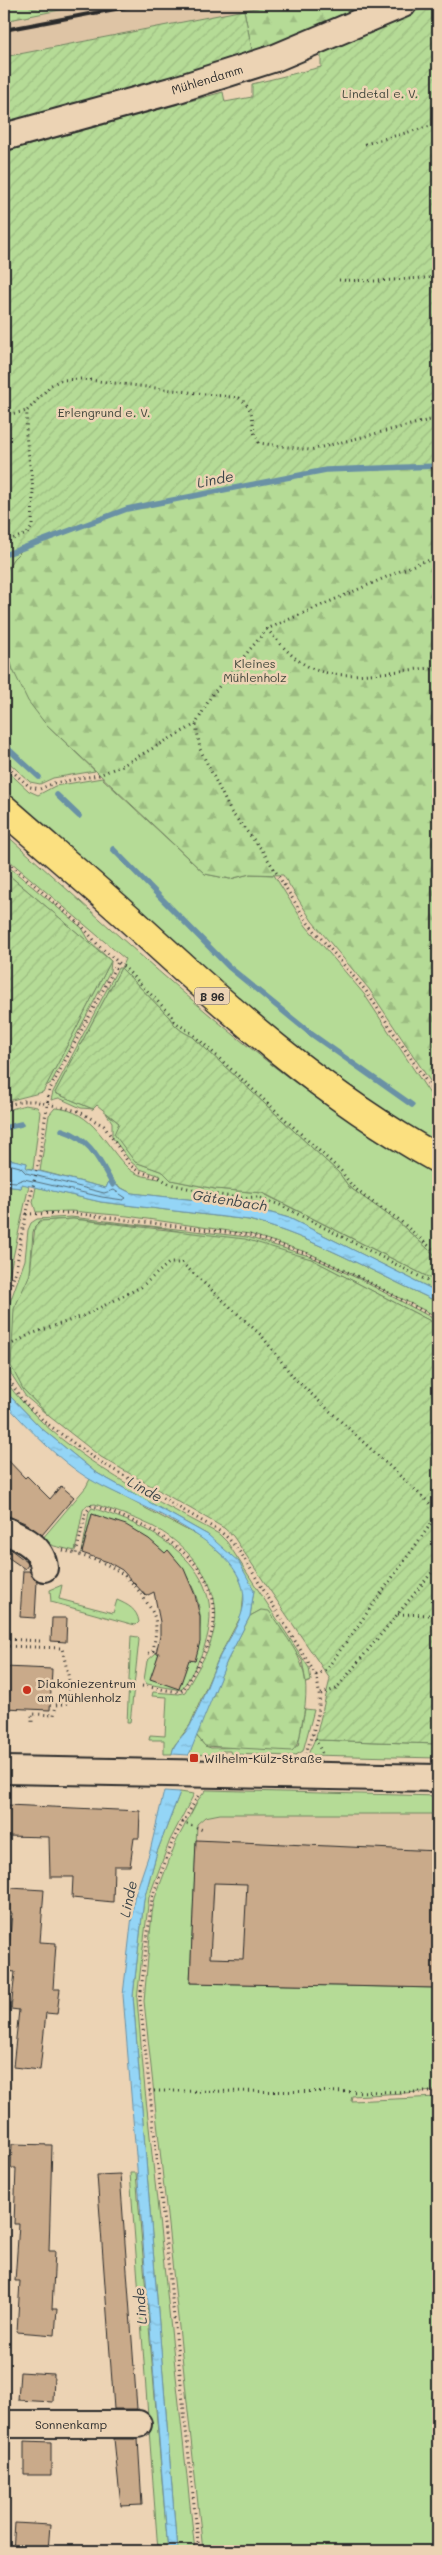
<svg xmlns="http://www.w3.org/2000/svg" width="442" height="2555" viewBox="0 0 442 2555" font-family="Mali,sans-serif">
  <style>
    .built { fill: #dec4a5 }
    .grass { fill: #b5db96; stroke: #708360 }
    .forest { fill: url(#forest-firs); stroke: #708360 }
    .garden { fill: url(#garden-furrows); stroke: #708360 }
    .water { fill: url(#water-ripples); stroke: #6a91a5 }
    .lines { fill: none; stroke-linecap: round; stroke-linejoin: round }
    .shore { stroke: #556f7c; stroke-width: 1 }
    .stream { stroke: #6a91a5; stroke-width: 5.5 }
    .building { fill: #c9aa8a; stroke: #2b2b2b; fill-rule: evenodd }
    .minor-casing { stroke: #2b2b2b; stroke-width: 30 }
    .major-casing { stroke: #2b2b2b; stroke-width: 31 }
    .path { stroke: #2b2b2b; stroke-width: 3; stroke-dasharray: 1 4; stroke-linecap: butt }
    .minor { stroke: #ecd3b4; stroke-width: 26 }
    .major { stroke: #fbe080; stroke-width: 28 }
    .rail { stroke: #2b2b2b; stroke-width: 4 }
    .poi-dot { fill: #c8321e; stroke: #ecd3b4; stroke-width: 2 }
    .labels { text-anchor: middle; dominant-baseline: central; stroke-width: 5; stroke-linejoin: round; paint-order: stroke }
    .shield { fill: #ecd3b4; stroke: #655d54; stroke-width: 1 }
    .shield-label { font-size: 11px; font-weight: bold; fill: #2b2b2b }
    .street-label { font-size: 12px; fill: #2b2b2b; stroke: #ecd3b4 }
    .park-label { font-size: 12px; fill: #40453b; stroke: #ecd3b4 }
    .poi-label { font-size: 12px; fill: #2b2b2b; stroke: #ecd3b4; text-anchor: start }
    .water-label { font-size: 14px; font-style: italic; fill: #3b4449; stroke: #ecd3b4 }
  </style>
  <defs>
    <pattern id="forest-firs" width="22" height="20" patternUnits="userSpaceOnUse" patternTransform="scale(1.25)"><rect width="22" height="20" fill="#b5db96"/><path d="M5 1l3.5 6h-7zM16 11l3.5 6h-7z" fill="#9cbc81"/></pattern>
    <pattern id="garden-furrows" width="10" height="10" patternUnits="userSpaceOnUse" patternTransform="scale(1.25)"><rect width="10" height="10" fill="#b5db96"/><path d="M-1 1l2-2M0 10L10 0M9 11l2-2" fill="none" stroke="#9cbc81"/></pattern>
    <pattern id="water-ripples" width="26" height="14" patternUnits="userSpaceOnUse" patternTransform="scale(1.25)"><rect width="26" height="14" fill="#94d5f6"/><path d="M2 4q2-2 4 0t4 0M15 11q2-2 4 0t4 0" fill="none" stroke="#80b7d3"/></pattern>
  </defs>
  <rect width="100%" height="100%" fill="#ecd3b4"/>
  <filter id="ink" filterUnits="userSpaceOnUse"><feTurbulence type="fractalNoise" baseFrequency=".02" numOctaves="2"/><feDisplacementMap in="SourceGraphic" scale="10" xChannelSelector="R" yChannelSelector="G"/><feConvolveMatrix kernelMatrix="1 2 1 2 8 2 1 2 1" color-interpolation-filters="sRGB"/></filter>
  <g filter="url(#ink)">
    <path class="built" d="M90,4H279L4,57V21Z
      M220,1814H438V1988L190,1983L197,1824L205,1817Z"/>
    <path class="grass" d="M204,97L4,152V147L167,102Z
      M26,546L13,559L4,575V555Z
      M4,637L13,670L44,722L95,771L53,778L40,784L30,782L4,758Z
      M4,768L29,791L38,795L55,786L102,778L205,874L230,879L250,874L274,875L306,926L364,994L438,1106V1147L331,1076L228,993L134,905L4,790Z
      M4,833C141,954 275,1087 438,1174V1258L398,1222L349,1187L339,1173L193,1037C182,1032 175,1027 169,1017L121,968L55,1093L93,1109L81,1108L59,1098L51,1100L53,1092L118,968H121L125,959L4,856Z
      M4,863L82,928L89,940L111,961L110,971L51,1083L46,1086L111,961L4,871Z
      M25,1105L37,1107L40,1112L33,1169L26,1168L27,1163L4,1158V1111Z
      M55,1108C94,1110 106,1148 129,1169C137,1176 149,1177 159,1179L161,1176L140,1169L131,1162L112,1137V1122L106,1113L119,1123L135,1162L163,1172L171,1180L215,1189L262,1193L438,1282V1292L289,1218L243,1205L131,1193L109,1181L106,1188L40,1171L49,1115Z
      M22,1184L29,1185L4,1298V1186L21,1188Z
      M36,1187L101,1202L249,1220C316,1238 376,1274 438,1302V1317L309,1253L250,1234L127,1216L71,1211L36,1212L33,1202Z
      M71,1217L247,1237L309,1256L359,1279L438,1321V1325L311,1259L163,1228L73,1219L40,1221L35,1226L33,1232L30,1274L25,1287L23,1389L50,1417L26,1397L8,1369L4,1349V1319L25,1260L28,1230L31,1223L37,1219Z
      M4,1379C57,1453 142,1492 219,1534L227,1542L309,1668L311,1681L306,1683L302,1660L261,1610L250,1616L254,1590L208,1535L95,1472L41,1428L4,1390Z
      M90,1479L204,1539L234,1566L244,1590L242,1614L219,1657L190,1725L174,1746L172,1754H164V1740H149L150,1735L165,1736L167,1697L152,1696L153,1692L179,1694L185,1692C195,1673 208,1655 213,1634C226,1588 190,1546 152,1526C134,1517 114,1511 95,1504L87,1505L83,1510L75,1551L54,1546L42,1539L86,1487Z
      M92,1508C186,1537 250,1593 181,1690L147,1684L144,1680L147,1661L156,1653H159L151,1679L179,1688L189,1659L195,1661C196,1647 201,1631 200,1617C199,1592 184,1569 168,1550L165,1553C141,1532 122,1524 92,1514L82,1553L89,1512Z
      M62,1585L59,1599L113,1613L117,1600C128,1605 137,1609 139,1622L136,1625L131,1624L51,1602L50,1590Z
      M437,1595H438V1673H435Z
      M131,1636L138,1637L139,1640L130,1723H127Z
      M305,1709L314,1710L303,1751L294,1756L231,1754L230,1751H222V1754L189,1755L196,1735L205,1746L211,1748L298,1746Z
      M316,1737L318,1740L438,1744V1758L310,1755L309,1752Z
      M206,1790L438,1796V1814H220L205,1817L197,1824L190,1983L438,1988V2091L352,2096L351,2101L438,2097V2551H203L144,2001L152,1913L155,1898L176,1842L198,1800Z
      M180,1792L194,1794L170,1840L149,1897L137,1999L145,2090L195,2551H177L133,1996L144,1899L157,1852Z
      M130,2173H136L168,2551H158Z"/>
    <path class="forest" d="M4,4H90L4,21Z
      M279,4H384L253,55L244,10Z
      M438,466V1093L369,989L312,921L283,875L250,874L230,879L205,874L44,722L28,701L13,670L4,637V575L13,559L26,546L127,509L326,470Z
      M261,1610L269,1611C297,1653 314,1668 302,1723C300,1733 300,1744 292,1751L205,1746L196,1735L227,1661L250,1616Z"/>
    <path class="garden" d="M438,4V466L326,470L127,509L4,555V152L223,92L225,102L252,97V84L321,67V49L406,14Z
      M244,10L253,55L4,127V57Z
      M4,871L111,961L43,1092L4,1102Z
      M121,968L169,1017C175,1027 182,1032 193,1037L339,1173L349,1187L398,1222L438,1258V1282L263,1193L215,1189L171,1180L163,1172L135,1162L114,1134L119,1123L97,1105L93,1109L55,1093Z
      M73,1219L245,1239L311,1259L438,1325V1595L435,1673H438V1744L318,1740L316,1737L330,1679L233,1536L224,1528L101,1457L50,1417L23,1389L11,1366L14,1309L30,1274L35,1226L40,1221Z"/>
    <path class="water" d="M4,1158L27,1163L26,1168L106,1188L110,1179H113L117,1186L131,1193L243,1205L289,1218L438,1292V1302C376,1274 316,1238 249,1220L101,1202L22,1184L21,1188L4,1186Z
      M4,1390L41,1428L95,1472L208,1535L239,1562L254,1590L250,1616L227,1661L189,1755L172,1754C173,1743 184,1736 190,1726C202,1703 209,1679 220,1656C227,1642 238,1627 242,1612C261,1546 135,1506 91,1480C60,1462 28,1428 4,1402Z
      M164,1791L180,1792L157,1852L144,1899L133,1996L177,2551H168L123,1995L134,1898L150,1851Z"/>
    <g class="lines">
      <path class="shore" d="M4,1163L20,1167L26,1173L104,1193L114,1190L126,1198L123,1200L102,1197L24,1179L16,1182L4,1181"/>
      <path class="stream" d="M4,555L127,509L326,470L438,466
        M4,745L39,777
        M57,795L79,816
        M113,849L229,967L310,1033L412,1105
        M4,1128L21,1124
        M62,1130C91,1139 99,1160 113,1185"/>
    </g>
    <path class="building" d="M4,1456L25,1478L27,1476L50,1499L61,1486L74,1497L42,1535L25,1523L4,1514Z
      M92,1514L126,1525L149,1539L165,1553L168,1550L184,1569L195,1595L200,1617V1642L195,1661L189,1660L179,1689L150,1679L159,1653H156L160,1636V1622L154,1592L146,1596L122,1570L108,1562L82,1553Z
      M10,1549L27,1562L28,1565L25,1569L6,1556Z
      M23,1571H29L37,1581L35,1618L20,1617Z
      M52,1618H67L66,1642L51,1641Z
      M4,1667L52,1669L50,1710L4,1708Z
      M7,1805L140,1811L139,1838H134L130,1866H114L113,1902L72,1898L73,1877H50L49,1837L6,1836Z
      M196,1840L438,1851V1988L190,1983ZM214,1883L247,1884L243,1959L210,1958Z
      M10,1888L44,1890L40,1942L56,1943L53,1989H60L57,2014L46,2013L40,2070L13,2067L19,2010L11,2009L15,1972L7,1971L12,1913H9Z
      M12,2144L52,2145L49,2251H55L52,2309H57L55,2335L17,2332L20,2281H15L19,2224H14L16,2168H11Z
      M120,2174L137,2409H114L97,2175Z
      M20,2372L54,2374L53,2402L18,2400Z
      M114,2439H138L142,2505L121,2506Z
      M24,2441L51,2442V2475H24Z
      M15,2523L50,2525L48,2551H13Z"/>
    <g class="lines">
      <defs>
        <path id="minor" d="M4,137L178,89L275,58L403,4
          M4,1530C22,1538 42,1546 44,1568
          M4,1770L438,1778
          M4,2424H138"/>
        <path id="major" d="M4,809C46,846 90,883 132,921C229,1010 322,1095 438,1159"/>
      </defs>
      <use href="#minor" class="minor-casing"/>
      <use href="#major" class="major-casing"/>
      <path class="path" d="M365,144L438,124
        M339,280L378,281L438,277
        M4,415L27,411
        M4,542L27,534L32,527L33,488L26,435L27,411L51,385L61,380L81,379L239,398C260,412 248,429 259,443L310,450L438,418
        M438,559L421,562L267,629L211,696L196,724L200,749L231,812L262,850L308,923L366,991L438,1099
        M267,629C281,645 295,662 316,670C347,682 404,668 438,668
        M4,764L30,787L40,789L54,783L99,775L123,765L196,724
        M4,859L82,926L99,946L124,967L171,1015L175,1022L193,1034L341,1171L352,1186L365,1197L398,1219L438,1254
        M4,1106L23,1101H34L78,1111L104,1126L130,1165L138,1171L160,1178L170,1184L213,1194L239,1198L258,1197L280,1205L438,1286
        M26,1214L71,1213L249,1235L308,1254L361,1278L438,1319
        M4,1307L16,1270L21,1237L39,1161L49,1091L118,962
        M4,1348L31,1334L83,1316L141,1287L169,1263H182L262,1336L294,1378L438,1511
        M4,1372L22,1400L46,1423L97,1460L221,1532L229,1539L242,1555L316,1675C324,1708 316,1722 306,1753
        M63,1550L76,1554
        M398,1614L429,1615
        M4,1639L41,1641
        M4,1646L62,1648L69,1679L68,1703L56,1705L54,1715L32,1714V1725
        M316,1675L326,1670L438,1514
        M142,1686L179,1692L183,1690C195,1669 211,1646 214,1621C219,1566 166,1535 123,1517C113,1513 101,1507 91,1506L86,1512L76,1554C104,1562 124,1569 141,1594C158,1618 158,1621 153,1651L145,1655
        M321,1694L336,1689L438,1565
        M313,1734L322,1753
        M198,1796L173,1840L152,1898L140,2000L199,2551
        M182,1822L203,1830
        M149,2091L438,2092"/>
      <use href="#minor" class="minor"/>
      <use href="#major" class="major"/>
      <path class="rail" d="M4,30L142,4"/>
    </g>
  </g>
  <g class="poi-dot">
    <circle cx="27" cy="1690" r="5"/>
    <rect x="189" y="1753" width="10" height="10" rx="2.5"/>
  </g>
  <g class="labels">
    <rect class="shield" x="194.5" y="987.5" width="35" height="17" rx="4"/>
    <g class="shield-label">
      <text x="212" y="996">B 96</text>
    </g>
    <g class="street-label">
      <text transform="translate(207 79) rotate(-17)">Mühlendamm</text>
      <text x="71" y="2424">Sonnenkamp</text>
    </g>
    <g class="park-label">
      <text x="380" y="93">Lindetal e. V.</text>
      <text x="104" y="412">Erlengrund e. V.</text>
      <text x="255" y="663">Kleines<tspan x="255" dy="14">Mühlenholz</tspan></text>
    </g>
    <g class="poi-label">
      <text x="37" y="1683">Diakoniezentrum<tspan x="37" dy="14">am Mühlenholz</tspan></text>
      <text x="204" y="1758">Wilhelm-Külz-Straße</text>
    </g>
    <g class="water-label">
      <text transform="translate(215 479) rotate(-11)">Linde</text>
      <text transform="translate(230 1200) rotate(9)">Gätenbach</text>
      <text transform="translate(145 1489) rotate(29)">Linde</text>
      <text transform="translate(128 1899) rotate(-78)">Linde</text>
      <text transform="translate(140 2306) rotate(-95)">Linde</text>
    </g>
  </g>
  <rect width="442" height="2555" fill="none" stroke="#ecd3b4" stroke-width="20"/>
  <rect x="10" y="10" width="422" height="2535" fill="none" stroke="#2b2b2b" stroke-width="2" filter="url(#ink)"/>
</svg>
